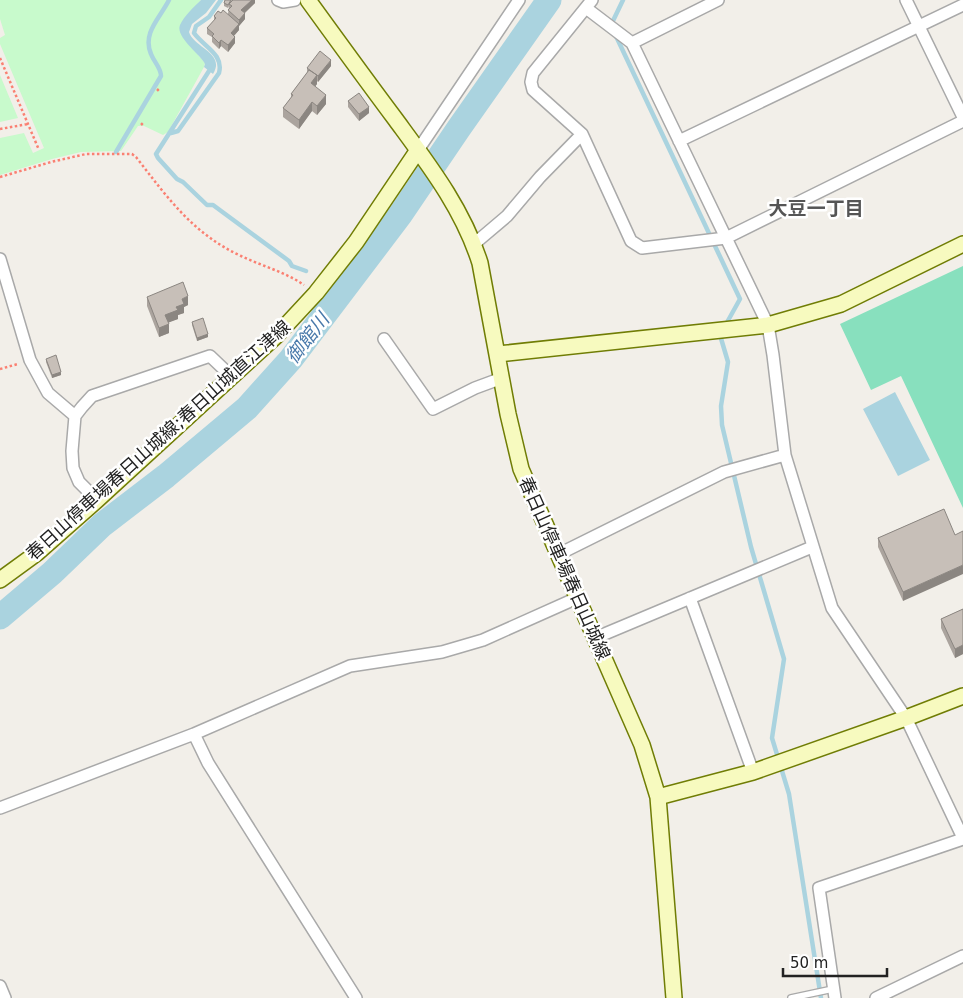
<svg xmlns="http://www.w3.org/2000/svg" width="963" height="998" viewBox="0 0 963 998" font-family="'DejaVu Sans','Noto Sans JP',sans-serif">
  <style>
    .park { fill: #c8facc }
    .pitch { fill: #88e0be }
    .water { fill: #aad3df }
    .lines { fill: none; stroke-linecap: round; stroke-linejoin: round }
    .stream { stroke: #aad3df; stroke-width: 4.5 }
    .river { stroke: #aad3df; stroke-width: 25 }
    .lane-casing { stroke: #a9a9a9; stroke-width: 8 }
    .street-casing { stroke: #a9a9a9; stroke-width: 14 }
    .secondary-casing { stroke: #707d05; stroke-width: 18 }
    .path { stroke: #fa8072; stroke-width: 2.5; stroke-dasharray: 2.5 2.5; stroke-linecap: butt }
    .lane { stroke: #fff; stroke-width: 5.5 }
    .street { stroke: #fff; stroke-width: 11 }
    .secondary { stroke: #f7fabf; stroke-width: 15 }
    .wall { fill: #aba49e }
    .shaded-wall { fill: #8b8681 }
    .building { fill: #c7bfb8; stroke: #8b8681 }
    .labels { text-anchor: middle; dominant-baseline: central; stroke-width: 5; stroke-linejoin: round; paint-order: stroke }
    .street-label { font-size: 18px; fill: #222; stroke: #fff }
    .neighbourhood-label { font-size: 19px; font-weight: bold; fill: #555; stroke: #fff }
    .water-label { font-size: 19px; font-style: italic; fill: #4a7aab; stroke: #fff }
  </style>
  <rect width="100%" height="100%" fill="#f2efe9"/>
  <path class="park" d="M0,0H201L181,24L189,44L205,63L204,67L168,132L163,135L144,126H138L121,151L81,152L52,159L0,175V138L24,133L33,153L44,148L0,44V38L5,35L0,19Z
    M0,75L18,118L0,122Z"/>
  <path class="pitch" d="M963,266V508L901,376L871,390L840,324Z"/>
  <path class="water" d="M201,0H216L206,13L192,24L189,32C194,48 226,53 213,74L204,67L205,64C200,54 175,37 180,25C184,16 194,7 201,0Z
    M895,392L930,460L898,476L863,409Z"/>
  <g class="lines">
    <path class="stream" d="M611,25L623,0
      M615,34L740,299L725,326
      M209,71L156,154L158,158L177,179L183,182L207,205H213L289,261L292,266L306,271
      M171,133L178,131L219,73C224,54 204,47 194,33L196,26L209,17L221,0
      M116,152L161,76C161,68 154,62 151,54C142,33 160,18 169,0
      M721,333L720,335L728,362L721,406L722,425L751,547L784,659L772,738L789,794L821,998"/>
    <path class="river" d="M0,617L52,573L102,525L166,476L247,408L291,359L400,215L459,128L549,0"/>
    <defs>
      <path id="lane" d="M791,998L833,989"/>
      <path id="street" d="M278,0L283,2L295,0
        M592,0L533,73L531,82L533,90L582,134L631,241L642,248L726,238L963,121
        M906,0L963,117
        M586,8L632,43L768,325L773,355L785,455L832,608L906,718L963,838
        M632,43L718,0
        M679,141L963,5
        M418,150L519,0
        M474,244L507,216L540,177L582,134
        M0,259L30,360L48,393L75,416
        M384,339L433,409L475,388L502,378
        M97,500L79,482L73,468L72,451L75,416L82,407L92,396L210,356L232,377
        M559,554L724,472L785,455
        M690,598L753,772
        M595,638L812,547
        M194,734L208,763L356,998
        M0,808L194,734L350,666L442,652L483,640L577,598
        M0,986L5,998
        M835,998L819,888L963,839
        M876,998L963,956"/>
      <path id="secondary" d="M308,0C337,40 366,80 396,120C429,165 463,209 480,263L508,414L521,469L642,745L658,797L674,998
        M498,354L768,325L841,304L963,244
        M0,580L37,553L97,500L277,335L316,293L356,242L418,150
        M658,797L753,772L906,718L963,696"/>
    </defs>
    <use href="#lane" class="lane-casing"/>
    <use href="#street" class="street-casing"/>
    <use href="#secondary" class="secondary-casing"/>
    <path class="path" d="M0,58L39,150
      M157,89L159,91
      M141,125L143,123
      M0,129L28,124
      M0,177L51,162L86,154H132L136,157C167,197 193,234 241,256C262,266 285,272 304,285
      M0,369L18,364"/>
    <use href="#lane" class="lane"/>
    <use href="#street" class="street"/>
    <use href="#secondary" class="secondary"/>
  </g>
  <path class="wall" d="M225,0H232L231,3L255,0V3L245,13V19L239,26V30L234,36L235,43L228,52L221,46L219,49L212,42V37L207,34V28L214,21V16L221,13L228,14L229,6L228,8L224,6V3Z
    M331,66L318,82L317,81V84L315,86L326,104L317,115L312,111L299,129L283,117V108L291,98V94L307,73V68Z
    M348,101L369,113L359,121L348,107Z
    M147,297L188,305L184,307V313L178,315V319L168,322L169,333L159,337L147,306Z
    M192,322L208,337L197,341L192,325Z
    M46,359L61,375L52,378L46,362Z
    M944,509L903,601L878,547V538Z
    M963,609V654L955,658L941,628V619Z"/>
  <path class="shaded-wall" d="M252,0H255V3L241,16V10Z
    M245,13V19L239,26V20Z
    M239,24V30L231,39V33Z
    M235,37V43L228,52V45Z
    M221,40V46L219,49V43Z
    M331,60V66L318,82V76Z
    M317,75V84L311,92V83Z
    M326,95V104L317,115V106Z
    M312,102V111L299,129V120Z
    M369,107V113L359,121V114Z
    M188,296V305L184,307V313L178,315V319L165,324V315L176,307L182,299Z
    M169,324V333L159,337V328Z
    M208,334V337L197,341V338Z
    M61,372V375L52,378V375Z
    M963,565V574L903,601V592Z
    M963,645V654L955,658V649Z"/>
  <path class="building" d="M225,0H231L228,5L224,3Z
    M233,0H252L241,10L245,13L239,20L228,10L232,6L229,4Z
    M223,10L239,24L231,33L235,37L228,45L221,40L219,43L212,36L214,34L207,28L216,18L214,16L218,11L221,13Z
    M320,51L331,60L318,76L307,68Z
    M309,70L317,75L311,83L326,95L317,106L312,102L299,120L283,108L293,95L291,94Z
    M359,93L369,107L359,114L348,101Z
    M183,282L188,296L182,299L184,304L176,307L178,310L165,315L169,324L159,328L147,297Z
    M203,318L208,334L197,338L192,322Z
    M56,355L61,372L52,375L46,359Z
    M944,509L955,535L963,531V565L903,592L878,538Z
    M963,609V645L955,649L941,619Z"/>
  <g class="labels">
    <g class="street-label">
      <text transform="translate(158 440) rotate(-42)">春日山停車場春日山城線;春日山城直江津線</text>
      <text transform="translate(565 568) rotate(66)">春日山停車場春日山城線</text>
    </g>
    <g class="neighbourhood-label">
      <text x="816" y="208">大豆一丁目</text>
    </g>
    <g class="water-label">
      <text transform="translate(307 338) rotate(-52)">御館川</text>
    </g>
  </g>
  <path d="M783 968v8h104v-8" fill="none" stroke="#222222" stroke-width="2.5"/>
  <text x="790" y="968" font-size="15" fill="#222222" stroke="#ffffff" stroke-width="4" paint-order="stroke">50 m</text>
</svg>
